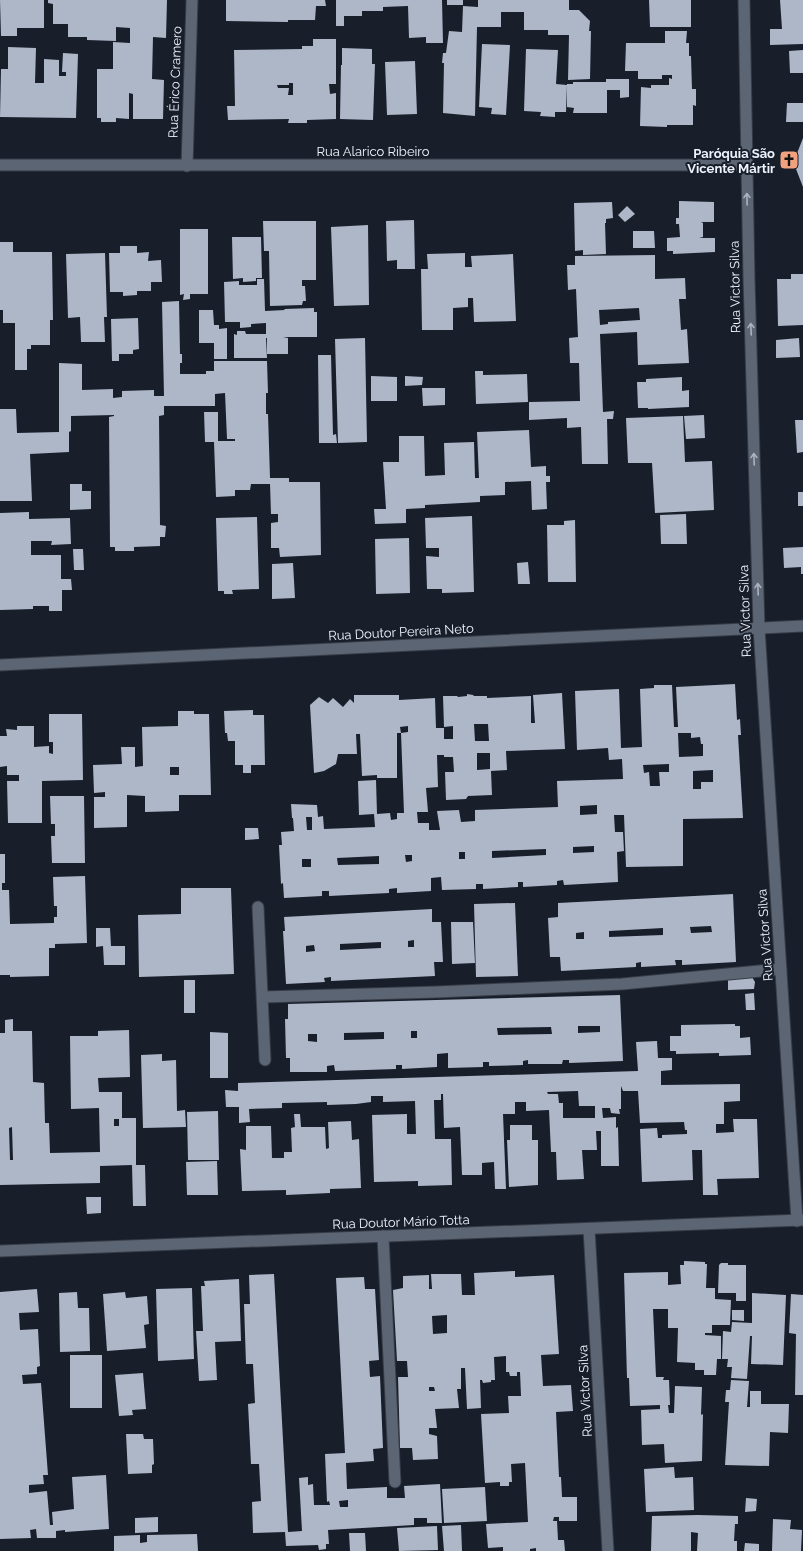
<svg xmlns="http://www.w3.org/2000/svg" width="803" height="1551" viewBox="0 0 803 1551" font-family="Raleway,sans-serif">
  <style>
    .building { fill: #adb7c8; fill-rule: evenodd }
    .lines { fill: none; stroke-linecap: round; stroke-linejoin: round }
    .service-casing { stroke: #373c46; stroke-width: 13 }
    .minor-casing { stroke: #373c46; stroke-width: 13 }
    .tertiary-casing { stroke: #373c46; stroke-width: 13 }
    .service { stroke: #5c6574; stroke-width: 11 }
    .minor { stroke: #5c6574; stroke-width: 11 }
    .tertiary { stroke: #5c6574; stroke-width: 11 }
    .oneway { stroke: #acb3bf }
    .labels { text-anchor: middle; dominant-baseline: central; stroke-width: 4; stroke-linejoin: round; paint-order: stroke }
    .street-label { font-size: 13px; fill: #eef3fc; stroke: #181f2b }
    .poi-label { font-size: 13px; font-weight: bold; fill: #eef3fc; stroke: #181f2b; text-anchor: end }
  </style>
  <rect width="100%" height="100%" fill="#181f2b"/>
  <path class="building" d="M0,0H44V28H17V36H1Z
    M48,0H167L166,38L153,37L152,79L164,80L163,119H133V94L129,93V119L116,118V122H101V118H97V69H113V42L130,43V28L116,27V41L87,40V37H68V24H53V4L48,3Z
    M226,0H325L326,6H316L315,20H288V22L226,21Z
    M336,0H442L443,43H426V37L409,38L408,6L383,7V11H362V16H344V26H336Z
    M447,0H463V5H447Z
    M478,0H569V10H579L590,21L589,31H591L590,79L568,80L569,35H548V30H524V12H501V27H477L475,116L443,113L444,63H442L443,53H446L449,31L462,32L463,6L478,7Z
    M649,0H691V27H650Z
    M780,0H803V44L770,45V29H782Z
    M665,31H687L686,43H689V56H691L692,89H696V106L693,105V125H667V127L640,126L641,87L651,88V85H669V78L672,79V75H662V79H638V71H625L626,43H665Z
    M313,39H336V84H329L330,94L336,93V119L307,120V123H288L289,119L228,120L227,106H235L234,50L302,49V46H313ZM289,83H293V95H288L289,88H278L277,85H289Z
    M482,44L510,45L506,115L491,114L492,108L479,107Z
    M8,47L36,48L35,83H44V59L59,60V76H66V72H62L63,53L78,54L76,118L0,117L1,69H8Z
    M342,48L372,49V64H375L373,120L340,119L341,65H342Z
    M526,49L558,50L556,84L567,85L566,112H555V117L540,116L541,112L524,111Z
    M803,50V73H790L789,51Z
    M415,61L417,114L387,115L385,62Z
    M606,79H629V97L620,98V90H607V113H573L574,108L567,107V84H573V82H606Z
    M787,103H803V122H786Z
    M803,138V187L796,169V156Z
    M679,201L714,202V222H701L703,223V237L699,238H715V252L673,254V251H667V238L680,237L679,224H676V218H679Z
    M612,202L613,218L606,219V223H605L606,254L583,255V250L575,251L574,203Z
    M627,206L635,214L625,222L618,215Z
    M414,220L415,269H397V260L387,261L386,221Z
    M263,221H316V280H302V286H305L306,301H303L302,305L270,306L269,251H264Z
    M368,225L369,305L334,306L331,227Z
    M180,229H208V294H190V299L183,300L184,294L180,295Z
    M633,231H654L655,248H633Z
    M232,237H261L262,278H256V281L243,282V278L233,279Z
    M0,242H13V252H52L53,320H50V345H31V349H27V370H15V323H3V310H0Z
    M120,246H137V253L149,252L148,261L161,260L162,282H151V291H137V295L123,296V292H110L109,253H120Z
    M105,253L107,317H104L105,342H81L80,317L68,318L66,254Z
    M465,253V267H472L471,256L513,254L516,321L474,322L473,298H468V307L453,308V330H422L421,269H428L427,254Z
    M655,255V279L685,278L686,299H679L681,330L687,329L689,363L638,365L637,332L600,334L603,412L614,411L613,419H607L608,464H582L581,427L567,428V418L529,420V402L580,401L579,363H570L569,338L578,337L576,289L568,290L567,265H575V256ZM639,308L640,320L608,322V324L600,325L599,310Z
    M791,274H803V325L778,326L777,279H791Z
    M257,279H264L265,311L285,310L284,309L314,308V312H317V337H283L288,338V354H267V338H266L267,358H234V334L237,335V331H245L246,334H266V323L251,324V327L240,328V322H225L224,282L239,281V285H257Z
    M179,301L180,354H182V363H180V374H206V371H214V361H267L268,393H266V414H268L270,478H289V482H320L321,555L280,557L279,548H271V523L278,522V514H271L270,484H251L250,490H235V496L216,497L214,442H205L204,412H218V441H235V439H227L225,393L215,394V406H164V415L159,416L160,525L166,526L165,537H160V546L134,547V551H115V547H110L109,417L114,416V415L71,416V431L69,432V452L30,454L32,501H0V409H16L17,433L59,432V363L82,364V390L113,389V398L122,397V391L154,390V396H164L162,302Z
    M199,310H213L214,325H219V329L227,328V359H214V343H199Z
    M138,318L139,349L133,350V354H119V361H112L111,319Z
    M365,338L367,442L338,443L335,339Z
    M799,338L800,357L776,358V340Z
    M318,355H331L333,435L336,434L337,443H319Z
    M475,371H483V375L527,374L528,402L476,404Z
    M371,376L397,377V401H371Z
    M405,376L423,377L422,385L405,386Z
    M682,377V391L689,390V407L648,409V408H638L637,382H646V379Z
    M422,388H445V405L423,406Z
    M704,415L705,438L686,439L684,416Z
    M683,416L685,462L712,461L714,510L655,513L652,463H628L626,418Z
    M795,420H803V452L797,453Z
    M529,430L531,467L546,466V476H550V482H546L547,509L532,510L531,481L505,482V495L480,496V502L425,505V508L406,509V523L375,524L374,509H386L383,462H399V436H424L425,476L445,475L444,443L474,442L475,478H479L477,432Z
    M70,484H82V491H91V509L70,510Z
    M798,492H803V506H798Z
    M29,512V519L70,518L71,544L51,545L52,541H31V555H61V579H71L72,590H62V611H49V606H33V609L0,610V513Z
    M686,514L687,544H661L660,515Z
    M472,516L474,592L442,593V589H427L426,556L439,557V548H426L425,518Z
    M257,517L259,589L232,590L233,594H224V591H218L216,518Z
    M575,520L576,582H548L547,525H564V521Z
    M409,538L410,593L376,594L375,539Z
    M803,547V574H801V567L784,568L783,548Z
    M73,549H83L84,570H74Z
    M528,562L530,584H518L517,563Z
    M293,563L295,598L272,599V564Z
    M735,684L737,720L740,719L741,735H738L743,818L683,819V866L626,867L624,815H614L615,832H623L624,851L617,852L618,882L564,885L563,880L557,881V885L523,887V882H518V887L483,889V884H476V889L442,890L441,877L431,878V891L397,893V888L389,889V893L329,896V891H322V896L284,898L283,883L281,884L279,845H282L281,832L294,831L293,818H292L291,804L317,805L318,817L323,816L324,829L375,827L374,814L359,815L358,781L376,780L377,814L390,813L391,820L397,819V813H404L401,733L408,732V726L400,727L401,733H397V778H377V775L362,776L360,734H356L357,754H338L336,764L324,771L314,773L310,705L319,697L328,703L333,698L343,707L350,699L354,703V695H399V700L435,698L436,728H444V739H453V726L444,727L443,696H457L458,697L467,696V694L473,695L474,696H487V698L531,696V723H535L533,695L562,693L565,749L506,751L507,770L491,771L492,795L468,796L466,799L446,800L445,772H454L453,757H444V755H437L438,787L426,788L428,812H417L418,823H429V830H440L437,811L459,810L461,822L475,821V810L558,807L557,781L623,779L622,759L609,760L608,748L577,750L575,691L619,689L621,748L642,747L640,689L654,688V685H672L674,727H678L676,687ZM474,724H488L489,741H475ZM678,733H691V738L700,737L701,744H703V756L679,757ZM477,753H490V769L477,770ZM669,764V772H659L660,786H650L649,772L644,773L643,765ZM713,770V782H701V789H693V771ZM597,805V814L580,815V806ZM306,817H312V830H307ZM594,846V852L573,853V847ZM546,849V855L492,858V851ZM459,852H465V859H459ZM405,855H412V861L406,862ZM379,856V864L338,865L337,858ZM302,859H311V867H302Z
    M253,710V715H264L265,765H251V773H243V765H235V741H228L227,733H225L224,711Z
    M178,711H194V714H209L211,795H179V811L145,812V796L127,795V827L94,828V797H105V792L94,793L93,765L122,764L121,747H135V767L143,766L142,727L178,726ZM170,767H179V775H170Z
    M49,714H82L83,780L42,781V823H8L7,781H19V775H7V766L0,767V736H7L6,729L17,730V726H34V747L49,746V753L53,754V742H49Z
    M50,796H84L85,863H52L51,836H55V824H51Z
    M245,828H258L259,839L245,840Z
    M0,854H5V883H2V890H9L10,924L54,923V917H57V906H54L53,877L85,876L87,943L55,944V948H49V976L10,977V975H0Z
    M181,888H231L234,974L139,977L138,915L181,914Z
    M733,894L736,962L682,965V960H675L676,965L641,967V962L636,963V967L561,971L560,957H550L548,918L558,917V903ZM711,926L712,932L691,933L690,927ZM663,928V935L609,937V931ZM584,932V939H576V933Z
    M515,903L518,976L476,977L474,904Z
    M432,909V922H441L443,962H434L435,976L331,981V977L324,978L325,982L286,984L283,931H285L284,917ZM414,940V947H408V941ZM381,942V948L340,950V944ZM314,945L315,951L306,952V946Z
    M451,922H473L475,963L452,964Z
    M96,928H110L111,946H125V965H104L103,946L96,947Z
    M752,977L755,982L754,989L728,990V978Z
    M184,980H195V1013H184Z
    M754,993L755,1010H746L745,994Z
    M620,995L623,1061L569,1063V1060H563L562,1064H528V1060L523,1061V1065L489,1066V1062H483V1067L448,1068V1053L437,1054V1067L402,1069V1065H396V1069L335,1071L334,1065L327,1066V1072H290V1058H286L285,1019H288V1004ZM578,1026H600V1032L578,1033ZM551,1027L552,1034L498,1035L497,1028ZM411,1031H417V1038H411ZM384,1032V1039L344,1040V1033ZM308,1034H317V1042L308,1041Z
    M13,1019V1031H32L33,1082L44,1083L45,1123H49L50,1153L100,1152L99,1108L71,1109L70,1036H98V1031L129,1030L130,1077L98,1078L99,1092H122V1118H136V1165H145L146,1206H133L132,1165L100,1166V1183L0,1185V1033H5V1020ZM114,1119H119V1126H114ZM12,1127L13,1160H10L9,1128Z
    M735,1024V1026H740V1038L750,1037L751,1055L719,1056V1053L676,1054V1051H670V1036H681V1025Z
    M210,1032L228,1033V1078H210Z
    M657,1041L658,1058H672V1070L661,1071V1085L740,1084V1101L724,1102V1124H716V1133L734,1132L733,1119H757L759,1178L717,1179L718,1195H703L702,1150H692L693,1180L642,1182L640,1129L657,1128L658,1138H662V1135L687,1134V1130H685L684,1122L640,1123L638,1091H623L621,1086V1109H619L620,1114L611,1113L610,1108H602L603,1118L616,1117V1128L618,1127L619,1166H601V1131H596L597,1150H582L584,1179L557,1180L556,1152H551L549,1110L526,1111V1102H515V1114H503L506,1189H495L494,1162L482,1163V1175H462L460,1127L444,1128L443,1094H441V1100H434L435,1139H451L452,1185L418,1186V1181L374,1182L372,1115L407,1114V1134H416L415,1101L383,1102V1096H371V1102L356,1104L327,1105V1102L282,1103V1108L249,1109L250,1122L239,1123V1107H226L225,1090L238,1091V1083L638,1071L636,1042ZM578,1091L579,1106H595V1118H563V1103H559L558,1094H548L547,1092Z
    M162,1054V1061L176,1060L177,1111L185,1110L186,1127L143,1128L141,1055Z
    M218,1111L219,1160H188L187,1112Z
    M294,1114H300L301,1127H325L326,1149L329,1148L328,1122L351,1121L352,1140L359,1139L361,1188L330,1189V1193L286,1195V1190L242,1191L240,1149L246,1150V1126H271L272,1158H284V1152H292L291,1128L295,1127Z
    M510,1125H532V1140H538V1185L509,1187L507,1140H510Z
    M217,1161L218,1195H187L186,1162Z
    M86,1197H101V1213L87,1214Z
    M684,1261L705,1262V1264H707L706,1288H715V1299L731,1300L730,1325H712V1333H705V1335L721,1336V1359H717L716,1375H704V1370H695V1363L677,1362L678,1328H668V1309H653L656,1377H664L663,1380H669L670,1405H668L669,1413H674L675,1386L702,1387L701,1415L703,1414L702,1461L665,1463L664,1444L642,1445L641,1410L660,1409V1405L630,1406L629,1378H627L624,1273L668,1272V1285L681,1284L680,1265H684Z
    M721,1263H728V1265H746V1301H736V1293H718L719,1265Z
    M515,1271V1277L554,1275L559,1354L541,1355L543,1386L571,1385L573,1411L556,1412L559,1477H561L562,1497H577V1521H559V1517H554L553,1521H557L558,1540H564L565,1551H536V1548L530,1549V1551H503V1547L488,1548L486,1524L528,1522L525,1463L511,1464L512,1482H509V1486H500V1482L485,1483L481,1414L509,1413L508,1396H521L520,1372H517V1376H510L509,1372H506V1356L494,1357L495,1380H491V1382L483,1383L482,1380H480L481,1408L467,1409L465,1368H461V1389H457L459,1408L435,1409L437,1428H429V1434L437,1436L438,1459L413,1460L412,1448H400L398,1377H408L407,1361H397L393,1290L403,1288V1276L429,1275V1289H432L431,1274H461L462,1295H475L474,1273ZM447,1315V1333L433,1334L432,1316ZM429,1387H434L435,1391H429Z
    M274,1274L288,1532L302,1531L299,1478L308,1477V1485L313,1484L314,1505H330L329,1501L327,1502L325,1454L345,1453L336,1278L364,1277L365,1289H375L379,1360L369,1361L370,1377L380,1376L383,1448L373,1449L374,1461L346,1463L347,1489L387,1487V1498H405L404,1486L440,1484L442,1523H427V1518H414V1525L328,1530L329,1544H326V1549L319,1550L318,1545L286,1546L285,1532L253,1533L252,1502L261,1501L259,1464H251L248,1404L255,1403L253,1364H246L244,1304H250L249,1275ZM348,1500V1507H340L339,1501Z
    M239,1279L241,1341L215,1342L217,1380L199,1381L196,1331H203L201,1286H205L204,1281Z
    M192,1288L194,1359L158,1361L156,1289Z
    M37,1289L39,1312L19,1313L20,1330L38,1329L40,1366L37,1367V1374L22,1375L23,1384L41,1383L48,1475H43L44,1484L29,1485V1493L47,1491L50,1525H53L52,1512L74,1509L72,1477L106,1475L109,1529L65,1532V1530L56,1531V1538H37L36,1529L30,1530L31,1538L0,1539V1292Z
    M77,1292L78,1308H89L90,1351L60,1352L59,1293Z
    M125,1292L126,1298L147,1296L149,1324L144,1325L146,1348L107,1351L103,1294Z
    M752,1293L786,1295L783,1365L751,1364L752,1336H750L747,1379L731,1378L732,1367H727L728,1359H722L723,1331L731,1332L732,1322L752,1323Z
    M791,1294L803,1295V1395H795L796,1334L789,1333Z
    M732,1310H744V1321L732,1320Z
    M70,1355H102V1408H70Z
    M143,1373L146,1409L132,1410L133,1415L119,1416L115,1375Z
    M731,1380L749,1381L747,1407H750V1391H761V1404H789L788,1433L770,1432L769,1466L725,1465L729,1402H725L726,1390H730Z
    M126,1434H143L144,1439H153L154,1464L152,1465V1473L128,1474Z
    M674,1467L675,1478L693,1477L694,1510L646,1512L644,1469Z
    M485,1487L487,1521L444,1523L442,1489Z
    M746,1498L757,1499L756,1511L745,1512Z
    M698,1515L738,1516V1524H735L734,1541H737V1551H697L698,1533L691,1532V1551H651L652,1516Z
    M158,1517V1532L135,1533V1518Z
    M773,1519L791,1520L790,1529L802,1530L801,1551H772Z
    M461,1525L462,1551H444L442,1526Z
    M437,1526L438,1550L399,1551L397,1528Z
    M349,1533H365L366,1551H350Z
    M197,1534L198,1551H114V1536L140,1535V1543L147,1542V1535Z
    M745,1543L759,1544V1551H744Z"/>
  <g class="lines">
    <defs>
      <path id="service" d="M383,1236L395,1482"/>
      <path id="minor" d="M744,0L749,279L759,628L797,1221
        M0,165H747
        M187,166L192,0
        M258,907L265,1060
        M263,997L436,992L622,984L781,969
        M589,1229L608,1551"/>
      <path id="tertiary" d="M0,665L803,626
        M0,1251L803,1220"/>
    </defs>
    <use href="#service" class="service-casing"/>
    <use href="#minor" class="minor-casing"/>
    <use href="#tertiary" class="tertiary-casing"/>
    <use href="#service" class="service"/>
    <use href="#minor" class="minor"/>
    <use href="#tertiary" class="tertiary"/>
  </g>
  <defs><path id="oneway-shaft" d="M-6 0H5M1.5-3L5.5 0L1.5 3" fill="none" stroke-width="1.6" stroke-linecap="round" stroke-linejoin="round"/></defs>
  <g class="oneway">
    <use href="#oneway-shaft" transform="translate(747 199) rotate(-91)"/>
    <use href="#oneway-shaft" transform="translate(751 329) rotate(-92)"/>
    <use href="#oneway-shaft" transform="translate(754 459) rotate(-92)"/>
    <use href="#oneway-shaft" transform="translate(758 589) rotate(-92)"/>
  </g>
  <defs>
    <symbol id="church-square" viewBox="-11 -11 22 22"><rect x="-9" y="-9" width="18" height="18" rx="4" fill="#f1a17d" stroke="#181f2b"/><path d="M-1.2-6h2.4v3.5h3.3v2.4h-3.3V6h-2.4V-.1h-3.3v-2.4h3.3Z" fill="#111"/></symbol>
  </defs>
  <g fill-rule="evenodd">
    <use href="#church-square" x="778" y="149" width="22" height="22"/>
  </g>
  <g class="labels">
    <g class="street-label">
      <text transform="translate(175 82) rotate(-88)">Rua Érico Cramero</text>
      <text x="373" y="151">Rua Alarico Ribeiro</text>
      <text transform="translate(735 287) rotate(-91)">Rua Victor Silva</text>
      <text transform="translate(745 611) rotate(-92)">Rua Victor Silva</text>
      <text transform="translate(401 632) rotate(-3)">Rua Doutor Pereira Neto</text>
      <text transform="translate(765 935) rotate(-94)">Rua Victor Silva</text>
      <text transform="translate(401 1222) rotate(-2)">Rua Doutor Mário Totta</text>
      <text transform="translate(585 1391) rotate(-93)">Rua Victor Silva</text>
    </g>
    <g class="poi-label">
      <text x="775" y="153">Paróquia São<tspan x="775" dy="15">Vicente Mártir</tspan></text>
    </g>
  </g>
</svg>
